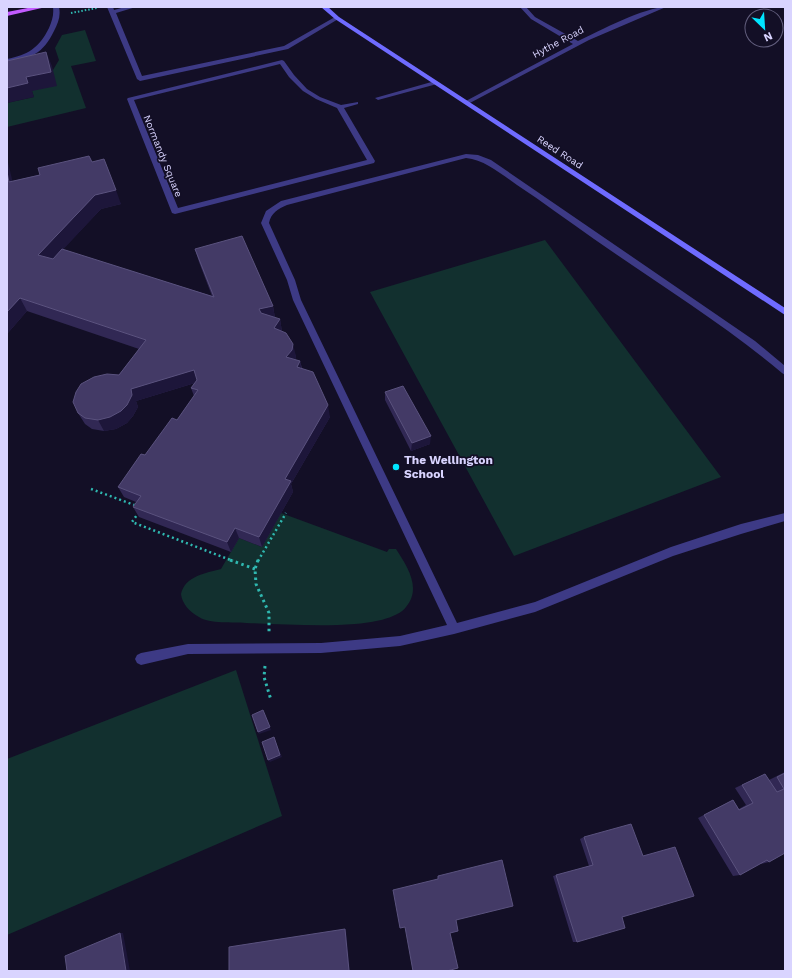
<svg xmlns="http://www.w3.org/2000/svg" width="792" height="978" viewBox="0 0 792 978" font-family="'Work Sans',sans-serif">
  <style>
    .green { fill: #12302f }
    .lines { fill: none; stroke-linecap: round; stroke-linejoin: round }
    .path-far2 { stroke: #2fb8b0; stroke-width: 2; stroke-dasharray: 1.5 2; stroke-linecap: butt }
    .path-far1 { stroke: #2fb8b0; stroke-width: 2.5; stroke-dasharray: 2 3; stroke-linecap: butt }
    .path { stroke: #2fb8b0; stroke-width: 3; stroke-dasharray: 2.5 3.5; stroke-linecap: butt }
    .lane { fill: #3d3a85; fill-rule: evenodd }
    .street { fill: #3d3a85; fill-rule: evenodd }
    .secondary { fill: #6f6bff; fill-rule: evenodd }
    .primary { fill: #c25bff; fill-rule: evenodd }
    .wall { fill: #312854 }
    .shaded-wall { fill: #1d163a }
    .building { fill: #433a66; stroke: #5a527e }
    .poi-dot { fill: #00e5ff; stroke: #130f26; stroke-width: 1.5 }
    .labels { text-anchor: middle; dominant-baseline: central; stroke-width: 3.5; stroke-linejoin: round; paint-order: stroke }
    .far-street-label { font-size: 10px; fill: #d9d4ff; stroke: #130f26 }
    .poi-label { font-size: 12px; font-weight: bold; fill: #d9d4ff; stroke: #130f26; text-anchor: start }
  </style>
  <rect width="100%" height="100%" fill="#130f26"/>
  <path class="green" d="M85,30L96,61L71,66L86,108L7,127V103L34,97L32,91L53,70L59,60L55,48L62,35Z
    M545,240L721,477L514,556L370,292Z
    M281,513L387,552L389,549H396C407,566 422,588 406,607C397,619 369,623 355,624C319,627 282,624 246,623C234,622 209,624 199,617C190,612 182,604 181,594C185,576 206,573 221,569L239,538L262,547Z
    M236,670L282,816L7,935V759Z"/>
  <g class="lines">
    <path class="path-far2" d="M71,13L97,8"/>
    <path class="path-far1" d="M91,489L137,506
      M139,512L132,522L233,561
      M258,561L286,513"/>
    <path class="path" d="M230,560L255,569
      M258,560L255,569L256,584L269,613V632
      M265,666L264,677L271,700"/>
    <path class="lane" d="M53,7H59C61,16 58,23 54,31C43,54 31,58 7,63V59C28,55 39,48 49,28C52,21 54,15 53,7Z
      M107,7H113L114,10L125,7H136L116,13L142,76L284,46L335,17L340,18L288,49L140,81L137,79Z
      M282,60L284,61L294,75L307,89L320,97L341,105L358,102V104L344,108L375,161L374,163L175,214L172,213L127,99L128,98ZM280,64L289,77L303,91L316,99L337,108L367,160L178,208L134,100Z
      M435,81L438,83L437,84L378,100L375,98Z
      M466,154L478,155L491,160L755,341L785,366V375L782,373C724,324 657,283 594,239C568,221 543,202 517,185C501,174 485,160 466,158L287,205C278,209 271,213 269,223L295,280L301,300L457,623L535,602L671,547L741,524L785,513V521L741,534L673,556L535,612L454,634L400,646L321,653L188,654L141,665L137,663L135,659L137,655L141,653L188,644L321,643L400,636L447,625L293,300L287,280L261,223L266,211L281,201Z"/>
    <path class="street" d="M520,7H526L535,17L578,41C599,31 645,7 666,7L589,40L468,104H464V102L573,44L531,19Z"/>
    <path class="secondary" d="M321,7H328L339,17L785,308V315L335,19Z"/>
    <path class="primary" d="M33,7H46L7,16V12Z"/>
  </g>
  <path class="wall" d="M92,162L121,204L101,209L62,250L212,296L199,262L195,249L273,306L275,318L280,319L282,332L296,356L295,360L300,361L302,368L330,417L291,484L293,492L262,547L239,538L231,552L139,517L133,507L136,502L124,497L118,487L145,455L177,420L194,396L191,388L195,383L136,401L138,407L133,416L127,423L116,429L104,431L92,429L85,424L78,413L119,375L139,349L27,311L7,334L13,181Z
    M385,392L430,444L411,451L385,400Z
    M785,772V853L769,862L761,864V863L740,875L733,876L698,818L733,800L739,809L746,805L735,788L765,774L769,780Z
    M584,837L622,917L577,942H573L553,876L589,866L580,839Z"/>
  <path class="shaded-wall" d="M46,52L52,66L57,86L32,91L34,97L7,103V88L26,77Z
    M7,158L16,196L9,182L7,172Z
    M116,190L121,204L101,209L45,269L38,255L95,195Z
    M20,298L27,311L7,334V312Z
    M273,306L275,319L261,322L259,309Z
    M280,319L282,332L274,328Z
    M293,344L296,356L295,362L286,357Z
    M300,361L302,374L297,367Z
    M194,370L198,382L136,401L138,407L133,416L127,423L116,429L104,431L98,420L131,389Z
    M328,405L330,417L291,484L293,492L262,547L259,537L285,479Z
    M431,436L430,444L411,451L412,443Z
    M235,528L239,538L231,552L227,542Z
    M263,710L271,730L259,734L258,732Z
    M274,737L282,757L270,762L268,760Z
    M345,929L346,930L350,971H349Z
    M120,933H123L130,971H126Z"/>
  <path class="building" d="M46,52L51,72L26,77L28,83L7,88V61Z
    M89,156L92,162L104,159L116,190L95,195L38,255L53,259L62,249L214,297L195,249L242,236L273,306L259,309L261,313L280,319L274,328L286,333L293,344L292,350L286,357L300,361L297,367L313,372L328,405L285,479L291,481L259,537L235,528L227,542L133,507L141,496L118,487L141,454L145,455L172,418L177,420L198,390L191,388L197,380L194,370L131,389L132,395L127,405L121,411L110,417L98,420L85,418L78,413L73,402L76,392L81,384L94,377L107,374L119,375L146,340L20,298L7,312V172L9,182L40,175L38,168Z
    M403,386L431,436L412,443L385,392Z
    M263,710L270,727L258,732L252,715Z
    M274,737L280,755L268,760L262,742Z
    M785,773V853L769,862L767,860L740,875L704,815L733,800L739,810L753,803L742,785L765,774L777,792L784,789L777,777Z
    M631,824L643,856L675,847L694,896L622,917L625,928L577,942L556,875L593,865L584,837Z
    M502,860L513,906L456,920L458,931L450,933L458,968L447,971H413L405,927L400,928L393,890L438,879V876Z
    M345,929L349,971H229V947Z
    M120,933L126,971H67L65,956Z"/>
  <circle class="poi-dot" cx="396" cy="467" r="4"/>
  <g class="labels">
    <g class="far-street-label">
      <text transform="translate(558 42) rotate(-28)">Hythe Road</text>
      <text transform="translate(560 152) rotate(33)">Reed Road</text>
      <text transform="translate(163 156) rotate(68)">Normandy Square</text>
    </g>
    <g class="poi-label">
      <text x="404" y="460">The Wellington<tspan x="404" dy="14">School</tspan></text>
    </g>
  </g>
  <rect width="792" height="978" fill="none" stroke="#d9d4ff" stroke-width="16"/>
  <g transform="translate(764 28) rotate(155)"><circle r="19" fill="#130f26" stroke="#625e7d"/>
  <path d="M0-3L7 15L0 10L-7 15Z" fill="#00e5ff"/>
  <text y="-6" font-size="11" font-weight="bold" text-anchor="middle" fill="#d9d4ff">N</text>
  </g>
</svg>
